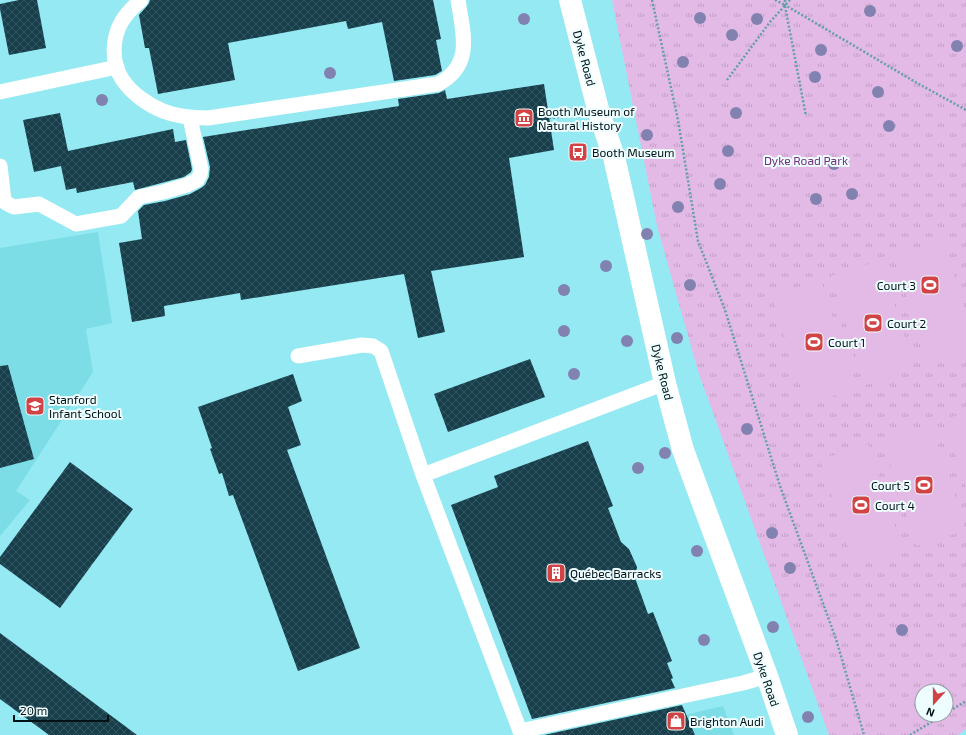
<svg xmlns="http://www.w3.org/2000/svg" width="966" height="735" viewBox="0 0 966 735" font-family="'Exo 2',sans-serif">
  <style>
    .built { fill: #7cdde7 }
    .grass { fill: url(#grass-tufts); fill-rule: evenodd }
    .garden { fill: #e3b9e6 }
    .building { fill: url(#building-cross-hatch) }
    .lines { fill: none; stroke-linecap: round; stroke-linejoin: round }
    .path { stroke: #62a0a7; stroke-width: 2.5; stroke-dasharray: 2 2; stroke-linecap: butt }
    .lane { stroke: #fff; stroke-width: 15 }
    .secondary { stroke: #fff; stroke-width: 22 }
    .tree { fill: #8282b1 }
    .labels { text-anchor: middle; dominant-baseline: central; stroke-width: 4; stroke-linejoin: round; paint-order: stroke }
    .street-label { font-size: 12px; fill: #001214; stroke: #eefdff }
    .poi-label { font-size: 12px; fill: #001214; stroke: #eefdff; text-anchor: start }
    .park-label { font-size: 12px; fill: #742e7b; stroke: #eefdff }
  </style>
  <defs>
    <pattern id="grass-tufts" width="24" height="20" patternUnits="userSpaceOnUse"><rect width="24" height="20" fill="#e3b9e6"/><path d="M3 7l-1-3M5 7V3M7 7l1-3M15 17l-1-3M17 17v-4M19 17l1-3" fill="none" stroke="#c19ec4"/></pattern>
    <pattern id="building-cross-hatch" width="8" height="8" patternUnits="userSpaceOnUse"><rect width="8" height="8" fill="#163e4b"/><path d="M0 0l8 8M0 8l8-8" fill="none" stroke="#355661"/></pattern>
  </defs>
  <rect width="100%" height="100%" fill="#94e9f2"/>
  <path class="built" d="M98,232L112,323L86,329L93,372L16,491L30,500L0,536V248Z
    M723,706L734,735H599Z"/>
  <path class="grass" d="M612,0H966V729L958,735H829L698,371L657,226ZM922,691H946V715H922Z"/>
  <path class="garden" d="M943,241L966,313V354L928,366L894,257Z
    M881,260L915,369L865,385L831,276Z
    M821,280L856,389L806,405L772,295Z
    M966,413V487L944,419Z
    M931,424L966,530L917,546L882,440Z
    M868,444L903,550L854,566L820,460Z"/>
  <path class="building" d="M19,0H37L46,48L9,55L0,9V4Z
    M150,0H433L441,39L436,40L442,71L435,75L394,81L382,22L348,29L346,21L228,43L235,80L158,94L149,48H145L139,15L147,6L149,3Z
    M544,84L554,150L509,158L524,257L431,271L445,332L418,338L404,274L241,300L240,293L164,306L165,316L132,322L119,243L142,239L138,211L144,205L165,201L190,194L201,188L205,185L209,177L210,167L203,137L399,106L398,99L439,93L445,90L447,99Z
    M60,113L68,151L173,129L175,142L186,140L192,169L191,172L184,177L135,190L133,182L77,193L76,188L66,190L61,166L34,172L23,120Z
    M530,359L545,397L448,432L434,394Z
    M8,365L34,459L0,468V366Z
    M293,374L302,401L288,407L301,445L287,450L360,648L298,671L233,495L229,496L222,473L219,474L210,449L212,448L198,407Z
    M588,441L613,506L608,508L621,542L629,549L637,567L635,578L648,614L653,612L672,661L667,663L673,678L671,679L675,688L532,719L451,505L498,487L494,476Z
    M70,462L133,509L60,608L0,564V557Z
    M0,633L137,735H49L0,699Z
    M682,705L695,735H544Z"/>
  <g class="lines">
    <path class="path" d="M652,0L678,120L698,241L725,310L780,486L836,639L864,735
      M775,0L785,5
      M785,0V5L917,83L966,110
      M785,6L806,116
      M727,80L770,22L790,0
      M549,118L571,116
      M946,713L966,701
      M910,735L943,715"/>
    <path class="lane" d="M141,0C134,6 127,13 122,21C112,38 111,62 122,79C131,93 148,105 163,111C178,117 193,118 208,118L438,84C474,65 463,33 458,0
      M0,92L117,67
      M0,166L4,200L6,203L14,207L39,204L76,224L121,216L139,197L163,192L187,185L197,180L200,175L201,169L190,118
      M298,356L362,345L373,346L381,351L423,475L520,731L743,683L767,676
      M423,475L665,383"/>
    <path class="secondary" d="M570,0L599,113L614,157L665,383L683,450L767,676L787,735"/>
  </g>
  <g class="tree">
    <circle cx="870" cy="11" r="6"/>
    <circle cx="700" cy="18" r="6"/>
    <circle cx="524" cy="19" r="6"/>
    <circle cx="757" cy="19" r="6"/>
    <circle cx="732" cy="35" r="6"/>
    <circle cx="957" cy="46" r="6"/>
    <circle cx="821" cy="50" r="6"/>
    <circle cx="683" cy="62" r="6"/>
    <circle cx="330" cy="73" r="6"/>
    <circle cx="815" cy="77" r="6"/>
    <circle cx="878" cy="92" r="6"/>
    <circle cx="102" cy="100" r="6"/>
    <circle cx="736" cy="113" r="6"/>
    <circle cx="889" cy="126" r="6"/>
    <circle cx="647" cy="135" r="6"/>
    <circle cx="728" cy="151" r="6"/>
    <circle cx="834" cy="164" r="6"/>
    <circle cx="720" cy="184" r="6"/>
    <circle cx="852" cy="194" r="6"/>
    <circle cx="816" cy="199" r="6"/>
    <circle cx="678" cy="207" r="6"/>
    <circle cx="647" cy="234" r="6"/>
    <circle cx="606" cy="266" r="6"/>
    <circle cx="690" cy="285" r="6"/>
    <circle cx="564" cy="290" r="6"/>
    <circle cx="564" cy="331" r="6"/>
    <circle cx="677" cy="338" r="6"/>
    <circle cx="627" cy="341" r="6"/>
    <circle cx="574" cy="374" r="6"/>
    <circle cx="747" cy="429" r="6"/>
    <circle cx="665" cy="453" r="6"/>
    <circle cx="638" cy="468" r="6"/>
    <circle cx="772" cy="533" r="6"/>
    <circle cx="697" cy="551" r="6"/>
    <circle cx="790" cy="568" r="6"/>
    <circle cx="773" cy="627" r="6"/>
    <circle cx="902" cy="630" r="6"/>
    <circle cx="704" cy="640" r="6"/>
    <circle cx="808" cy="717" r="6"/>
  </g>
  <defs>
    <symbol id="museum-square" viewBox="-11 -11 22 22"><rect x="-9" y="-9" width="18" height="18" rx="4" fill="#d24345" stroke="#eefdff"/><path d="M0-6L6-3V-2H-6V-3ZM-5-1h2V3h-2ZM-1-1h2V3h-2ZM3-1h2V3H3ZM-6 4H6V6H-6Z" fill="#fff"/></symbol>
    <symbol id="bus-square" viewBox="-11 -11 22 22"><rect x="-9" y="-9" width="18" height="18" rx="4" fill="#d24345" stroke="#eefdff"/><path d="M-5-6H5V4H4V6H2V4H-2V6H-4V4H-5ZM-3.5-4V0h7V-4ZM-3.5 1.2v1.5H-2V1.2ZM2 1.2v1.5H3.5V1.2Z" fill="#fff"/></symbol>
    <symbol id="stadium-square" viewBox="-11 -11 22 22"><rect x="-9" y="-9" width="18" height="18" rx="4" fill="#d24345" stroke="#eefdff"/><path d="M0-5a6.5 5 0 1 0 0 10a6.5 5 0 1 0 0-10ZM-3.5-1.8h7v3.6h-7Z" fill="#fff"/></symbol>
    <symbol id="school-square" viewBox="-11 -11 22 22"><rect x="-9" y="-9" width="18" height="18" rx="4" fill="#d24345" stroke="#eefdff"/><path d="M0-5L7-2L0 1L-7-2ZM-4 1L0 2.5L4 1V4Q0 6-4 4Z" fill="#fff"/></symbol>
    <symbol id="building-square" viewBox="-11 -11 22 22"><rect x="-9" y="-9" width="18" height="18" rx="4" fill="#d24345" stroke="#eefdff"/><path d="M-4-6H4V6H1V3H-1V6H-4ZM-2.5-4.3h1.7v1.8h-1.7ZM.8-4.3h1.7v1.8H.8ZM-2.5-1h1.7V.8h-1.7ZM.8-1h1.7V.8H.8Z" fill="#fff"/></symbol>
    <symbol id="shop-square" viewBox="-11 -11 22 22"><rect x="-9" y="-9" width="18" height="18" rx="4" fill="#d24345" stroke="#eefdff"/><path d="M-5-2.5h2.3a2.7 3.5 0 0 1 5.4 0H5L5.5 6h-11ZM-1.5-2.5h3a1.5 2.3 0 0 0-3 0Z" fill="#fff"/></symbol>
  </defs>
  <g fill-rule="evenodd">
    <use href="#museum-square" x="513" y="107" width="22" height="22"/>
    <use href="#bus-square" x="567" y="141" width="22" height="22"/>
    <use href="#stadium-square" x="919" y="274" width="22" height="22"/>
    <use href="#stadium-square" x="862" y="312" width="22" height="22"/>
    <use href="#stadium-square" x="803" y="331" width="22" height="22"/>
    <use href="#school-square" x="24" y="395" width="22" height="22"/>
    <use href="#stadium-square" x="913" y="474" width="22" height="22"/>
    <use href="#stadium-square" x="850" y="494" width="22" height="22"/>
    <use href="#building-square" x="545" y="562" width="22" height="22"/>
    <use href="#shop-square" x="665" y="710" width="22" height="22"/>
  </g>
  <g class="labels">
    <g class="street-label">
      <text transform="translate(585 58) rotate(75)">Dyke Road</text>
      <text transform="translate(663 372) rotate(76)">Dyke Road</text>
      <text transform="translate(767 679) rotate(71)">Dyke Road</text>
    </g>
    <g class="poi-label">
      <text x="538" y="111">Booth Museum of<tspan x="538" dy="14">Natural History</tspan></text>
      <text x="592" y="152">Booth Museum</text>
      <text x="916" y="285" text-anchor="end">Court 3</text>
      <text x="887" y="323">Court 2</text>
      <text x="828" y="342">Court 1</text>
      <text x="49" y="399">Stanford<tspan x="49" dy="14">Infant School</tspan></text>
      <text x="910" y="485" text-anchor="end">Court 5</text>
      <text x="875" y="505">Court 4</text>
      <text x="570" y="573">Québec Barracks</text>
      <text x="690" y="721">Brighton Audi</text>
    </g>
    <g class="park-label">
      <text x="806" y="160">Dyke Road Park</text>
    </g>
  </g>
  <g transform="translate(934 703) rotate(201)"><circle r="19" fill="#eefdff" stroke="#8f9fa1"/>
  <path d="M0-3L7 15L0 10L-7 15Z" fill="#d24345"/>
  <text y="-6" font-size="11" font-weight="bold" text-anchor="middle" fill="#001214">N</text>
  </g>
  <path d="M14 715v6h94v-6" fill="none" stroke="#001214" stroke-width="2"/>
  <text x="20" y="715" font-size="12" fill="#001214" stroke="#eefdff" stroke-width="3" paint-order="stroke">20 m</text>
</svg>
